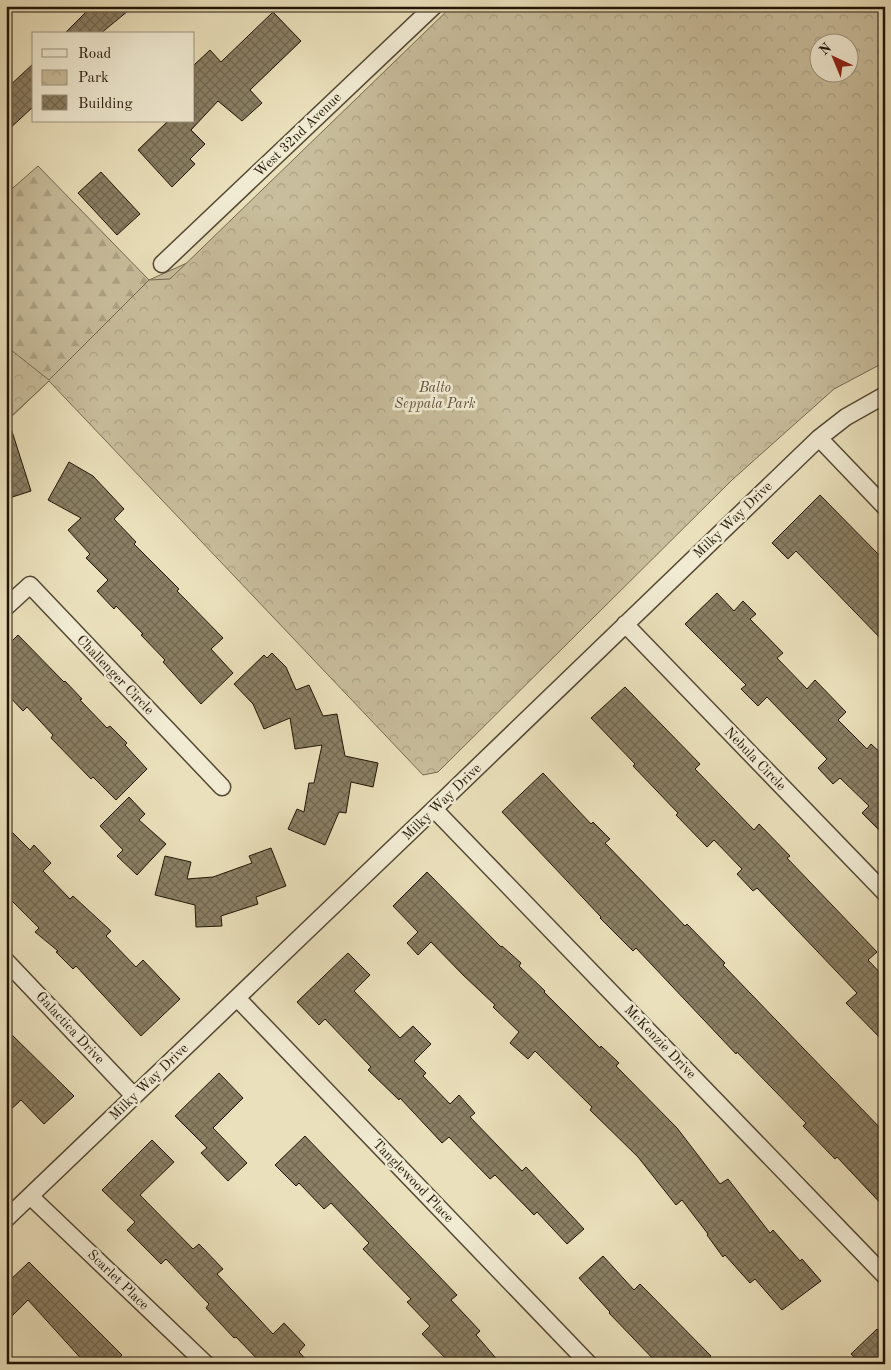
<svg xmlns="http://www.w3.org/2000/svg" width="891" height="1370" viewBox="0 0 891 1370" font-family="'Old Standard TT',serif">
  <style>
    .forest { fill: url(#forest-firs); stroke: #756951 }
    .park { fill: url(#park-crowns); stroke: #756951; fill-rule: evenodd }
    .building { fill: url(#building-cross-hatch); stroke: #221506 }
    .lines { fill: none; stroke-linecap: round; stroke-linejoin: round }
    .minor-casing { stroke: #544833; stroke-width: 19 }
    .minor { stroke: #f1ebd3; stroke-width: 16 }
    .labels { text-anchor: middle; dominant-baseline: central; stroke-width: 5; stroke-linejoin: round; paint-order: stroke }
    .street-label { font-size: 14px; fill: #221506; stroke: #f1ebd3 }
    .park-label { font-size: 14px; font-style: italic; fill: #5c503a; stroke: #f1ebd3 }
  </style>
  <defs>
    <pattern id="forest-firs" width="22" height="20" patternUnits="userSpaceOnUse" patternTransform="scale(1.25)"><rect width="22" height="20" fill="#c8bd9c"/><path d="M5 1l3.5 6h-7zM16 11l3.5 6h-7z" fill="#aca285"/></pattern>
    <pattern id="park-crowns" width="20" height="18" patternUnits="userSpaceOnUse" patternTransform="scale(1.25)"><rect width="20" height="18" fill="#c8bd9c"/><path d="M2 6a3 3 0 1 1 6 0M12 15a3 3 0 1 1 6 0" fill="none" stroke="#aca285"/></pattern>
    <pattern id="building-cross-hatch" width="8" height="8" patternUnits="userSpaceOnUse" patternTransform="scale(1.25)"><rect width="8" height="8" fill="#8a7f64"/><path d="M0 0l8 8M0 8l8-8" fill="none" stroke="#706750"/></pattern>
  </defs>
  <rect width="100%" height="100%" fill="#eae0bb"/>
  <filter id="stains"><feTurbulence type="fractalNoise" baseFrequency=".004" numOctaves="4"/><feColorMatrix values="0 0 0 0 .2 0 0 0 0 .09 0 0 0 0 .02 0 0 0 .5 -.17"/></filter>
  <radialGradient id="worn" r=".72"><stop offset=".6" stop-color="#630" stop-opacity="0"/><stop offset="1" stop-color="#630" stop-opacity=".3"/></radialGradient>
  <path class="forest" d="M594,6L76,355L6,422V194L38,166L149,280L187,263Z"/>
  <path class="park" d="M452,6H885V362L834,389L732,480L438,772L423,775L49,381L6,421V346L49,380L149,280L170,279ZM818,42H848V72H818Z"/>
  <path class="building" d="M92,6H134L100,34H64Z
    M273,12L301,41L250,90L262,103L242,121L218,101L191,130L205,144L190,159L195,164L172,187L138,150L168,121H194V65L210,50L221,62Z
    M34,63V106L6,132V89Z
    M101,172L140,214L117,235L78,193Z
    M6,425H10L31,491L6,499Z
    M69,462L93,476L124,509L114,519L136,542L134,544L179,589L177,591L223,638L211,649L233,673L201,704L163,662L165,660L141,635L143,634L116,606L114,609L97,591L108,580L86,558L90,554L68,530L81,518L48,500Z
    M820,495L885,561V643L796,551L788,559L772,543Z
    M717,593L734,611L743,601L756,614L750,619L783,653L777,658L807,689L815,680L846,712L838,720L867,749L871,744L885,757V836L862,813L869,806L840,778L833,784L818,768L827,759L767,697L758,706L741,689L746,685L685,624Z
    M18,635L64,682L65,681L82,699L80,700L107,728L110,726L127,743L125,745L147,769L116,800L93,777L91,779L51,738L53,735L27,707L23,711L6,693V647Z
    M272,653L286,667L296,690L309,685L323,716L337,714L345,756L378,763L373,787L351,782L346,813L339,812L325,845L288,829L297,809L304,812L309,783H314L322,745L295,749L290,718L264,729L253,704L234,684L264,655L267,658Z
    M625,687L700,764L695,769L754,830L759,824L790,856L787,858L877,952L868,960L885,978V1043L846,1003L857,993L757,888L753,891L737,874L742,869L714,840L707,847L676,815L678,813L633,766L635,764L591,718Z
    M543,773L591,824L593,822L610,839L605,843L685,926L687,924L725,963L723,965L885,1133V1208L837,1157L835,1159L803,1126L806,1123L737,1052L736,1054L636,948L633,951L600,918L601,917L502,812Z
    M129,797L145,814L139,820L166,844L137,875L117,856L123,850L100,826Z
    M6,826L30,850L34,845L51,863L43,871L70,899L73,896L111,931L106,936L136,967L143,960L180,999L141,1036L76,966L73,969L56,952L58,951L35,932L39,928L6,895Z
    M271,848L286,886L256,897L258,904L221,916L222,926L196,927L195,905L155,895L165,856L191,862L187,879L213,877L252,863L249,856Z
    M427,872L501,947L502,946L521,963L519,966L545,991L544,992L600,1048L601,1046L619,1063L616,1066L677,1128L720,1184L728,1179L770,1233L773,1230L800,1261L802,1259L821,1281L782,1310L755,1279L750,1283L725,1255L723,1257L707,1235L708,1234L682,1200L676,1205L638,1157L590,1110L592,1107L535,1051L528,1059L510,1043L519,1032L493,1007L495,1005L463,975L431,942L418,955L407,943L418,932L393,906Z
    M348,953L370,975L354,991L400,1038L413,1026L431,1044L414,1061L426,1073L423,1076L450,1104L459,1095L475,1113L470,1117L522,1171L526,1167L584,1229L567,1244L537,1212L534,1215L495,1175L490,1179L449,1137L442,1143L400,1098L399,1100L368,1070L371,1067L325,1019L319,1025L297,1002Z
    M6,1029L74,1096L44,1124L21,1100L6,1114Z
    M219,1073L243,1098L213,1128L247,1163L228,1181L201,1153L207,1148L175,1116Z
    M305,1136L457,1295L451,1300L480,1331L476,1335L501,1364H451L422,1334L430,1326L407,1302L411,1299L363,1249L369,1243L331,1203L324,1209L299,1183L296,1186L275,1165Z
    M152,1140L174,1162L140,1195L193,1249L199,1244L223,1269L217,1274L273,1334L284,1323L305,1345L299,1352L310,1364H262L236,1337L234,1338L206,1308L209,1304L166,1259L161,1264L127,1230L135,1222L102,1190Z
    M603,1256L634,1290L640,1284L711,1356L703,1364H658L609,1313L610,1312L579,1278Z
    M29,1262L122,1355L113,1364H86L28,1300L6,1322V1284Z
    M877,1329L885,1336V1364H861L851,1354Z"/>
  <g class="lines">
    <defs>
      <path id="minor" d="M162,264L434,6
        M819,438L885,507
        M6,607L30,585L222,787
        M625,624L885,893
        M434,809L885,1276
        M6,961L134,1096
        M237,998L589,1364
        M30,1196L206,1364
        M6,1219L434,809L819,438L846,417L885,395"/>
    </defs>
    <use href="#minor" class="minor-casing"/>
    <use href="#minor" class="minor"/>
  </g>
  <g class="labels">
    <g class="street-label">
      <text transform="translate(298 135) rotate(-44)">West 32nd Avenue</text>
      <text transform="translate(733 520) rotate(-44)">Milky Way Drive</text>
      <text transform="translate(115 675) rotate(46)">Challenger Circle</text>
      <text transform="translate(755 759) rotate(46)">Nebula Circle</text>
      <text transform="translate(442 802) rotate(-44)">Milky Way Drive</text>
      <text transform="translate(70 1028) rotate(47)">Galactica Drive</text>
      <text transform="translate(660 1042) rotate(46)">McKenzie Drive</text>
      <text transform="translate(149 1082) rotate(-44)">Milky Way Drive</text>
      <text transform="translate(413 1181) rotate(46)">Tanglewood Place</text>
      <text transform="translate(118 1280) rotate(44)">Scarlet Place</text>
    </g>
    <g class="park-label">
      <text x="435" y="388">Balto<tspan x="435" dy="16">Seppala Park</tspan></text>
    </g>
  </g>
  <rect width="891" height="1370" fill="none" stroke="#eae0bb" stroke-width="25"/>
  <rect x="8" y="8" width="876" height="1355" fill="none" stroke="#221506" stroke-width="2.5"/>
  <rect x="12" y="12" width="866" height="1345" fill="none" stroke="#221506"/>
  <rect x="32" y="32" width="162" height="90" fill="#f1ebd3" stroke="#9e9581"/>
  <rect x="42" y="49" width="25" height="8" fill="#f1ebd3" stroke="#9e9581"/>
  <text x="78" y="58" font-size="15" fill="#221506">Road</text>
  <rect x="42" y="70" width="25" height="15" fill="url(#park-crowns)" stroke="#9e9581"/>
  <text x="78" y="82" font-size="15" fill="#221506">Park</text>
  <rect x="42" y="95" width="25" height="15" fill="url(#building-cross-hatch)" stroke="#9e9581"/>
  <text x="78" y="108" font-size="15" fill="#221506">Building</text>
  <g transform="translate(834 58) rotate(316)"><circle r="24" fill="#f1ebd3" stroke="#9e9581"/>
  <path d="M0-4L9 19L0 12L-9 19Z" fill="#8f2418"/>
  <text y="-8" font-size="14" font-weight="bold" text-anchor="middle" fill="#221506">N</text>
  </g>
  <rect width="100%" height="100%" filter="url(#stains)"/>
  <rect width="100%" height="100%" fill="url(#worn)"/>
</svg>
